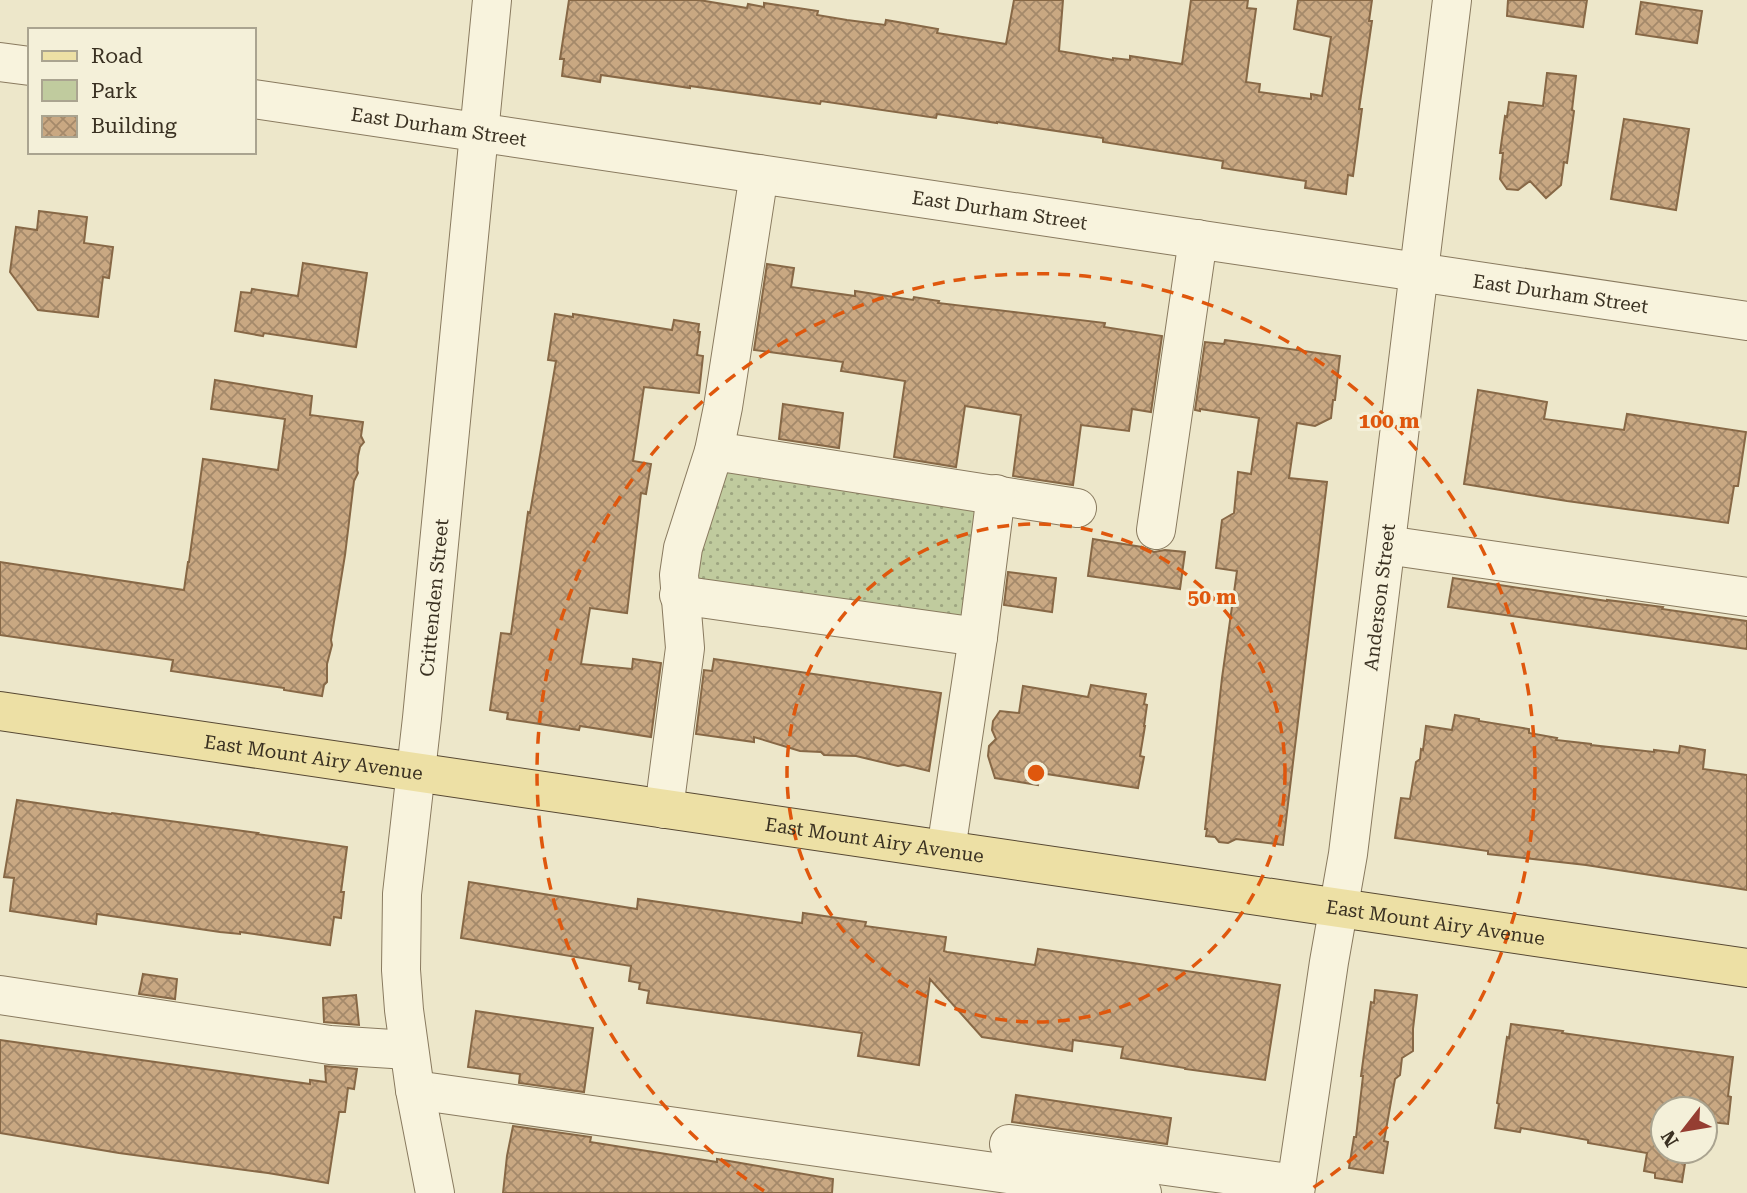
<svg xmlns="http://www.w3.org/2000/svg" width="1747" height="1193" viewBox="0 0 1747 1193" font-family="'Roboto Serif',serif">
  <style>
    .green { fill: url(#green-dots) }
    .building { fill: url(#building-cross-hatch); stroke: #876846; stroke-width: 2 }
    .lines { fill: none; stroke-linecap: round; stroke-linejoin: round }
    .minor-casing { stroke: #897a5f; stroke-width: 40 }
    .major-casing { stroke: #574833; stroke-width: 40 }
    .minor { stroke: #f8f3dd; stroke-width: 38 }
    .major { stroke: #ede0a5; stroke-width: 38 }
    .ring { fill: none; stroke: #df570d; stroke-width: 3.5; stroke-dasharray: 12 9 }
    .labels { text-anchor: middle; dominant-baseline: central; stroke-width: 6; stroke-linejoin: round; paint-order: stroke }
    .street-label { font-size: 19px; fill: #3a3122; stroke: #f4f0d9 }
    .centre { fill: #df570d; stroke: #f4f0d9; stroke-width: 3.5 }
    .ring-label { font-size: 21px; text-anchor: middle; font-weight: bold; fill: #df570d; stroke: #f4f0d9; stroke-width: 6; stroke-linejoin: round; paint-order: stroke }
  </style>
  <defs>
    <pattern id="green-dots" width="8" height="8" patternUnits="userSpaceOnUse" patternTransform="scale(1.75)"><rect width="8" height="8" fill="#c0cb9e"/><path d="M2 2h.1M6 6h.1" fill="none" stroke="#9da580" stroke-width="1.8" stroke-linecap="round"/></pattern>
    <pattern id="building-cross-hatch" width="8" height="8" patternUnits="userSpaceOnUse" patternTransform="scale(1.75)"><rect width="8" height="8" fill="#c9a882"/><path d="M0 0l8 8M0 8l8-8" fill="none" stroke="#a4896a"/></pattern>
  </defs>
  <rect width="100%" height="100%" fill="#ede7ca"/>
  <path class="green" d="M720,471L978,509L970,624L693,580Z"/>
  <path class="building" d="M569,0H699L747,8L748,4L764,7V3L818,11L817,15L847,20L885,25L886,20L938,29L937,33L1006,44L1014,0H1063L1059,51L1113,60V58L1130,60V56L1182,64L1191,0H1248L1247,8L1256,9L1246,82L1260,84L1259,92L1311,99V94L1322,96L1331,37L1294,29L1298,0H1372L1369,21H1372L1359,109H1362L1353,176L1348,175L1346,194L1305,188L1306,181L1222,168L1223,161L1103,142V138L997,122V123L937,114L936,118L821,101L820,104L690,86V88L601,75L600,82L562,76L564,59H560Z
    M1508,0H1587L1583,27L1507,16Z
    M1641,2L1702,11L1697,43L1636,34Z
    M1547,73L1576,76L1572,110L1574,111L1567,163L1564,162L1561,185L1546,198L1530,181L1518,190L1507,189L1500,179L1503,153H1500L1505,116L1507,117L1509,102L1543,106Z
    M1624,119L1689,129L1676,210L1611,199Z
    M39,211L87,217L84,243L113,247L109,278L103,277L98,317L38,310L10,272L16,227L37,230Z
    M303,263L367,273L356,347L264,333L263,336L235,331L241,292L251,293L252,289L298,296Z
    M767,264L794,268L791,287L855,296V291L913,300L914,297L939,301L938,303L1105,323L1104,327L1162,336L1151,412L1132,409L1129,431L1081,425L1073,485L1013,476L1021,415L965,406L956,467L894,457L905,381L841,371L843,362L754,350Z
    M555,314L573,317V314L672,330L674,320L699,324L698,332H700L697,355L703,356L699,393L644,387L633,461L651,464L646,494L641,493L627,613L590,608L581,664L632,669L633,659L661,663L651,737L580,726L579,730L527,722L507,719L508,713L490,710L501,633L511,634L528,512L530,513L546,420L556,361L548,360Z
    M1225,340L1340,356L1335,400H1333L1331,418L1315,426L1297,423L1289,478L1327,482L1283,845L1236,839L1228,843L1219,842L1215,837L1206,836L1207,829H1205L1222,678L1237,571L1216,568L1222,520L1234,513L1238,472L1251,474L1259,418L1200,409V411L1195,410L1205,342L1224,344Z
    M215,380L312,396L310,415L363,422L361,436L364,442L360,447L358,456L357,470L358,473L354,481L345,555L331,640L332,645L327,664V682L324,685L322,696L284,690V688L171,671L173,660L0,635V562L184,590L188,562H189L203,459L278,470L285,419L211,409Z
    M1478,390L1547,402L1544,419L1624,430L1627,414L1746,432L1738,486H1734L1728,523L1567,501L1464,484Z
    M783,404L843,413L839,448L779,439Z
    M1093,539L1142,547L1154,552L1165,550L1185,552L1180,589L1088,576Z
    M1008,572L1056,578L1052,612L1004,605Z
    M1453,578L1607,601V600L1663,607L1662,609L1747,621V649L1448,607Z
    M714,659L941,693L929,771L904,765L898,766L856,756L824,755L821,752L800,751L754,737V742L696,734L704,670L712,671Z
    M1091,685L1146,694L1144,704L1147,705L1144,726H1145L1140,756L1144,757L1138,788L1040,773L1038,785L995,778L988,756L989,746L996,739L992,730L993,721L1000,711L1019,713L1023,686L1088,697Z
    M1455,715L1479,719V721L1529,729V733L1557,738L1556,740L1591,744V745L1654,752V750L1679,753L1680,746L1705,750L1703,769L1747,775V890L1586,865L1488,854V851L1395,838L1401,798L1410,799L1416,762L1420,759L1421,749L1423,750L1426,726L1452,730Z
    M17,800L111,814L112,813L258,833L257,834L347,847L341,892H344L341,918L334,917L330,945L240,932V934L220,932L97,914L96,924L10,911L14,878L4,877Z
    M469,882L637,909L638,899L802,923L803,913L866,922L865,926L946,937L944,951L947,952L1035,965L1038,949L1280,985L1265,1080L1185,1069V1068L1121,1058L1123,1047L1073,1040L1072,1051L982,1037L930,979L919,1065L858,1056L862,1033L647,1003L649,991L639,989L640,983L629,981L631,966L461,938Z
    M143,974L177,979L175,999L139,994Z
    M1375,990L1417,995L1413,1029V1051L1402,1058L1400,1075L1395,1079L1384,1141L1388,1142L1383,1173L1349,1168L1354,1137H1356L1363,1076H1361L1371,1002L1374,1003Z
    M356,995L359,1025L324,1022L323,998Z
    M476,1011L593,1028L584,1092L519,1083L520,1074L468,1067Z
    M1511,1024L1563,1031L1562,1033L1733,1057L1728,1096L1731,1097L1728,1124L1711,1122L1709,1138H1705V1109H1663V1151H1687L1682,1182L1655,1178V1173L1644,1171L1647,1153L1588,1143V1140L1521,1128L1520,1132L1495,1128L1499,1104L1497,1103L1507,1037L1509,1038Z
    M0,1040L310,1084V1080L326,1082L325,1066L357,1069L354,1089L348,1088L345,1112H339L328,1183L268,1173L119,1153L0,1133Z
    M1016,1095L1171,1118L1167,1144L1012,1122Z
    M513,1126L591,1137L590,1142L717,1162V1159L833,1179L832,1193H503L507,1156Z"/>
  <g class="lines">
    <defs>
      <g id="minor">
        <path d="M0,62L30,66"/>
        <path id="s1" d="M254,99L1747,321"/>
        <path d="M714,451L1077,508"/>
        <path d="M1156,530L1198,239"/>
        <path d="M1386,545L1747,597"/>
        <path d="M679,595L978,637"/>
        <path d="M664,809L685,648L679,575L683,548L714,451L723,407L759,174"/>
        <path d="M946,850L978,637L996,494"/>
        <path d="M0,995L330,1045L408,1050"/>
        <path d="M415,1090L1142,1193"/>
        <path d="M1009,1144L1296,1184"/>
        <path id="s2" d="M435,1193L415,1090L404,1010L401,970L402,894L422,718L492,0"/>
        <path id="s3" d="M1295,1193L1329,962L1348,854L1452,0"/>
      </g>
      <g id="major">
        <path id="s4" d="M0,711L1747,968"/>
      </g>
    </defs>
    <use href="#minor" class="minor-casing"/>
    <use href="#major" class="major-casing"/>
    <use href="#minor" class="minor"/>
    <use href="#major" class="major"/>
  </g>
  <g class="ring">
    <circle cx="1036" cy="773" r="249"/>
    <path d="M764 1191A499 499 0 1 1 1308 1191"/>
  </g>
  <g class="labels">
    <g class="street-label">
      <text stroke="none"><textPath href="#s1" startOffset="187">East Durham Street</textPath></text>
      <text stroke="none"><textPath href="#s1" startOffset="754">East Durham Street</textPath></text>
      <text stroke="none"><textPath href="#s1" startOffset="1321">East Durham Street</textPath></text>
      <text stroke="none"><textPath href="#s2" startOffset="600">Crittenden Street</textPath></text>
      <text stroke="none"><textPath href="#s3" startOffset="602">Anderson Street</textPath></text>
      <text stroke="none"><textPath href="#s4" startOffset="317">East Mount Airy Avenue</textPath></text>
      <text stroke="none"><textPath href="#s4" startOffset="884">East Mount Airy Avenue</textPath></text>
      <text stroke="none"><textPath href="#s4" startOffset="1451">East Mount Airy Avenue</textPath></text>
    </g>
  </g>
  <circle cx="1036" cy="773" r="10" class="centre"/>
  <g class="ring-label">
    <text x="1389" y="428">100 m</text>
    <text x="1212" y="604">50 m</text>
  </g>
  <rect x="28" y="28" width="228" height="126" fill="#f4f0d9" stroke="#aaa490" stroke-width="2"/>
  <rect x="42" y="51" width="35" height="10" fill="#ede0a5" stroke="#aaa490" stroke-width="2"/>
  <text x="91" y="63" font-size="21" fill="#3a3122">Road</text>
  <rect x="42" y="80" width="35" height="21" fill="#c0cb9e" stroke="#aaa490" stroke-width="2"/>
  <text x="91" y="98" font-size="21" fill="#3a3122">Park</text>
  <rect x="42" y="116" width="35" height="21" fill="url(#building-cross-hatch)" stroke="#aaa490" stroke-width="2"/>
  <text x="91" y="133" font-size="21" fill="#3a3122">Building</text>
  <g transform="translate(1684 1130) rotate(239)"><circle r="33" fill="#f4f0d9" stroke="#aaa490" stroke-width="2"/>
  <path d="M0-5L12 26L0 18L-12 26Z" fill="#953e32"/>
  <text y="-10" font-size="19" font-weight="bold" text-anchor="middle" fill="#3a3122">N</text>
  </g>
</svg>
